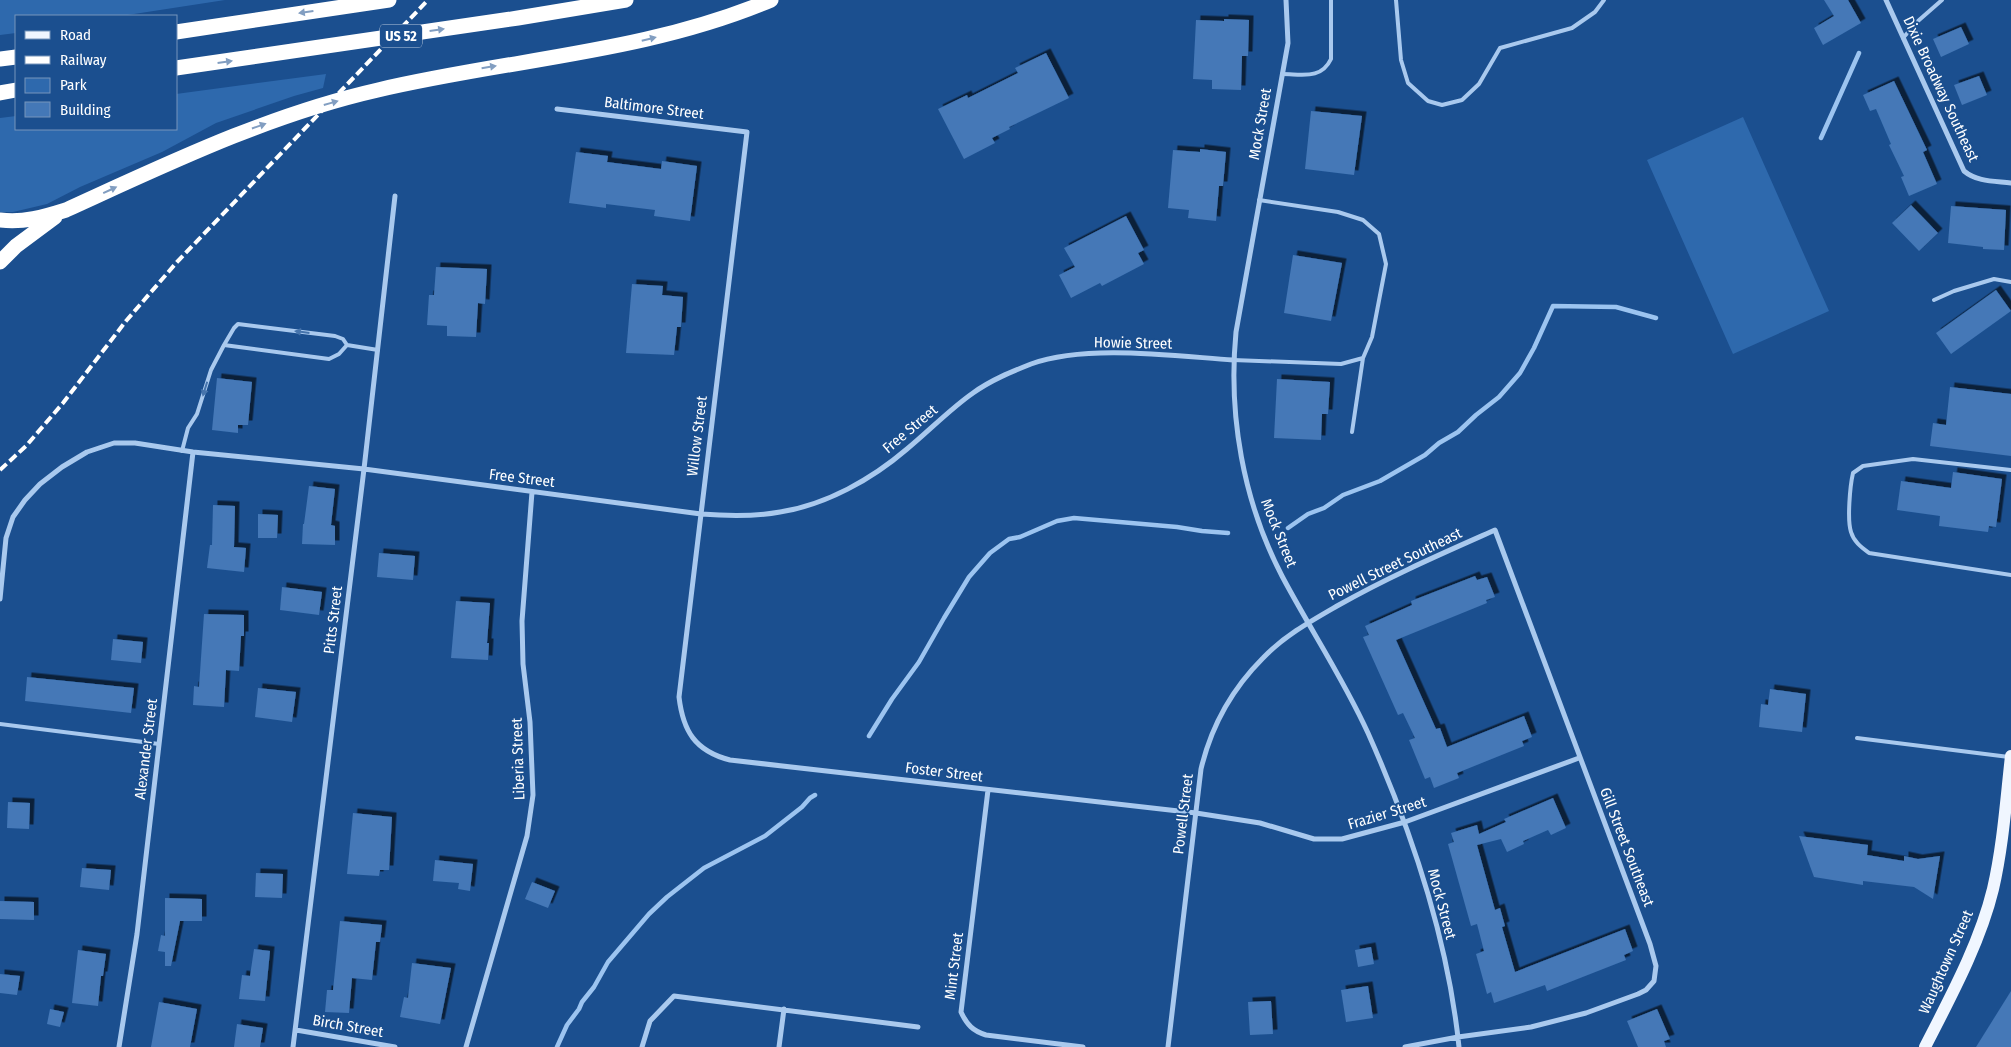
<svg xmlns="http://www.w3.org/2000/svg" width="2011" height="1047" viewBox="0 0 2011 1047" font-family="'Fira Sans Condensed',sans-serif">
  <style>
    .green { fill: #2e69ad }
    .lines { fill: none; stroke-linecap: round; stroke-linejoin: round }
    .stream { stroke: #9cc4f0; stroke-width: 4.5 }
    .building { fill: #4478b7; filter: url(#shadow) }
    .lane { stroke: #a9c9ee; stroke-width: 4 }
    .street { stroke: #a9c9ee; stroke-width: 5 }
    .primary { stroke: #f0f6ff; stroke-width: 12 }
    .highway { stroke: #fff; stroke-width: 15 }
    .rail { stroke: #fff; stroke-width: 4; stroke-dasharray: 9 4; stroke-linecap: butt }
    .oneway { fill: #829ec1 }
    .oneway2 { fill: #4674ac }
    .labels { text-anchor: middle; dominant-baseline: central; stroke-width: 4; stroke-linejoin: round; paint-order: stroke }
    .shield { fill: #1b4f8f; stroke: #bbcadd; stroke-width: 1 }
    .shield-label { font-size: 14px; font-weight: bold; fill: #fff }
    .street-label { font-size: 15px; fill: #fff; stroke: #1b4f8f }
  </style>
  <defs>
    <filter id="shadow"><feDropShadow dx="4.5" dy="-4.5" stdDeviation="0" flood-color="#0009"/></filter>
  </defs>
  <rect width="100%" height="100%" fill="#1b4f8f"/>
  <path class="green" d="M0,0H225L121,16H16V33L0,35Z
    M326,74L323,88L294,96L216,123L162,152L80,187L47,204L13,212H0V118L16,116V129H176V94Z
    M1743,117L1829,311L1733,354L1647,160Z"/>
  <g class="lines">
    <path class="stream" d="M1821,138L1859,53
      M1288,528L1308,514L1324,508L1343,495L1380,481L1425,455L1439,443L1458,432L1476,415L1499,397L1520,373L1534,348L1553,306L1616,307L1656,318
      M869,736L892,699L919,662L944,618L969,577L990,553L1009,539L1020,537L1057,521L1074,518L1177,527L1202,531L1228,533
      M557,1047L567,1025L579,1009L582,1002L594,987L608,962L649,914L667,897L704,868L765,836L802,807L810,798L815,795"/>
  </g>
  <path class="building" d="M1824,0H1848L1861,23L1823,45L1814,28L1834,16Z
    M1224,19L1249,20L1248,56H1242L1241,90L1212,89V80L1193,79L1196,20L1224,21Z
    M1961,27L1969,44L1941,57L1933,39Z
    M1046,53L1069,98L1009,127L1010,129L992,138L995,143L964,159L938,109L967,95L968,98L1018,73L1015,68Z
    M1979,76L1987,95L1962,105L1954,85Z
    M1894,81L1927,150L1923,152L1937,184L1909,196L1901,177L1904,176L1889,145L1891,144L1876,109L1870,111L1863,95Z
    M1311,111L1362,116L1354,175L1305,169Z
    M1200,149L1226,152L1223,186H1219L1216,221L1188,218L1189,210L1168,208L1173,150L1200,152Z
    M576,152L608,156L607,162L661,169L662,161L697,166L690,221L654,216L655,210L606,204V208L569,203Z
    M1911,205L1938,233L1919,251L1892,223Z
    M1951,206L2006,210L2004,250L1983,249V247L1948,243Z
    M1126,216L1144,250L1138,253L1144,264L1102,286L1100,283L1071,298L1059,275L1075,267L1064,248Z
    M1293,255L1342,263L1331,321L1284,313Z
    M436,267L487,269L485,304L478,303L476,337L447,336V326L427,325L429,295H434Z
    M632,284L663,286L662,295L683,297L681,327H677L674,355L626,353Z
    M1996,290L2011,311L1951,354L1936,333Z
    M217,378L252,382L248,425H238V433L212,430Z
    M1277,379L1330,382L1328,414H1322L1321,440L1274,438Z
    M1950,387L2011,394V456L1930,446L1933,423L1946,425Z
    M1953,472L2002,479L1996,527L1989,526L1988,532L1939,526L1940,516L1897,510L1901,481L1951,488Z
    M309,486L335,489L331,525L335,526V545L302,544L303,524H304Z
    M213,505L235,506L234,547L246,548L244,572L207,568L210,545H212Z
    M258,514L278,515L277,538H258Z
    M379,553L415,556L413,580L377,577Z
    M1475,576L1477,580L1487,577L1495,597L1486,600L1487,603L1396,640L1436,729L1440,728L1447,747L1524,716L1532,737L1522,741L1524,746L1457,773L1459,778L1434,788L1430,777L1425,779L1409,740L1415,738L1403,713L1398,715L1363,637L1369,635L1365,626L1412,605L1411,601Z
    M282,587L322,592L319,615L280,610Z
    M456,601L490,603L487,643H489L488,660L451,658Z
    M204,614L244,615V636H241L239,671L226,670L224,707L193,705L194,686L199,687Z
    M113,639L143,642L141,663L111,660Z
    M27,677L134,688L131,713L25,701Z
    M258,688L296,692L292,722L255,717Z
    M1770,689L1806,694L1802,732L1759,727L1761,704L1768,705Z
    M1553,798L1566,828L1551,835L1548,830L1523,841L1524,844L1507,852L1501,839L1477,845L1495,910L1500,908L1505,926L1502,927L1515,972L1625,929L1633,951L1624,955L1626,960L1547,991L1545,985L1494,1003L1491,992L1487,994L1476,954L1484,951L1477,924L1471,926L1448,844L1454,842L1451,833L1477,825L1479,834L1506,822L1504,819Z
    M8,802L30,803L29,829L7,828Z
    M353,813L392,817L389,870H380L379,876L347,874Z
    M1799,836L1868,845L1867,855L1904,861V856L1918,859L1940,856L1933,899L1914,887L1863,881V885L1814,877Z
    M435,860L473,864L470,891L458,889L459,883L433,881Z
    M82,868L111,870L109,890L80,887Z
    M256,873L283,874L282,898L255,897Z
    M532,882L555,891L548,908L525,899Z
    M165,898L202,899V921H180L171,966H165V952L158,951L161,935L165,936Z
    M0,901L34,902V920L0,919Z
    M340,921L382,925L380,942H376L372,980L352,978L349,1013L325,1012L327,990H333Z
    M1371,947L1374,964L1358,967L1355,950Z
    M254,949L270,951L265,1001L239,999L242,975L250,976Z
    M78,950L106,954L103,976H101L98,1006L72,1003Z
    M412,963L451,968L440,1024L400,1017L404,997L408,998Z
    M0,974L20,976L17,995L0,993Z
    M1368,986L1373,1018L1346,1022L1341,990Z
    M2011,991V1047H1976Z
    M1271,1001L1273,1034L1250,1035L1248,1002Z
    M159,1002L197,1009L190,1047H151Z
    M50,1009L64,1012L60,1027L47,1024Z
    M1657,1009L1670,1039L1664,1041L1666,1047H1638L1627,1021Z
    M237,1024L263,1028L260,1047H234Z"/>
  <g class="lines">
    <path class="lane" d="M1396,0L1401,60L1408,83L1428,101L1442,105L1462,100L1479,84L1500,48L1572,28L1595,12L1604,0
      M1903,38L1918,21L1942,0
      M1282,74C1302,74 1321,80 1331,59V0
      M1934,300L1954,291L1994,279L2011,282
      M347,345L339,354L329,359L224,345L234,328L238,324L335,336L343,339L347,345L378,350
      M1233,360L1341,364L1363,358L1372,337L1386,264L1379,234L1363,220L1338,212L1259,200
      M1352,432L1363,358
      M182,451L188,428L197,414L211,370L224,345
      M2011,470L1913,459L1863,466L1853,473C1850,486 1847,520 1851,532C1854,542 1861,547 1869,553L2011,575
      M0,724L159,744
      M1857,738L2009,757"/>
    <path class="street" d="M1286,0L1288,43L1236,332C1228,415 1243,501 1282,576C1310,629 1343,678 1368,733C1412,832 1448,939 1459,1047
      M1886,0L1964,171C1977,182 1995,181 2011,183
      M557,109L747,132L679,697C683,731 695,751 730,760L1196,813L1260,823L1314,839H1342L1405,822L1579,758
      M0,599L6,538L13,517L25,500L40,484L62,467L87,452L114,443H135L193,452L364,469L701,514C727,516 753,517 780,512C826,505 872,479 907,449C929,431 950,409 973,393C991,380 1011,372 1031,364C1086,344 1174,356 1233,360
      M988,790L961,1012C967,1025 973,1031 986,1035L1083,1047
      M296,1030L395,1047
      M119,1047L137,934L193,452
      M293,1047L364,469L395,196
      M466,1047L527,836L533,795L530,722L523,664L522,621L532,492
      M642,1047L650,1021L674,996L918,1027
      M779,1047L784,1009
      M1168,1047L1201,769C1211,727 1232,689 1263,658C1284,636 1311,621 1337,606C1388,577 1441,554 1495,530L1650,944L1656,966L1654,981L1646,990L1638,994L1586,1013L1531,1027L1458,1037L1405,1047"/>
    <path class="primary" d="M1925,1047C1950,998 1980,943 1993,889C2003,846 2006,800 2011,756"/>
    <path class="highway" d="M176,32L389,0
      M0,59L16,57
      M176,68L518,18L626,0
      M0,93L16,90
      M0,220C23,223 44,217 66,210C167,164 268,115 378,90C509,59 646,53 771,0
      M0,262L16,246L55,217"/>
    <path class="rail" d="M0,470L26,446L63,403L126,321L177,262L428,0"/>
  </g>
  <defs><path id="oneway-solid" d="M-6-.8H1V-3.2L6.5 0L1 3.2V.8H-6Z" transform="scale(1.25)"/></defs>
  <g class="oneway">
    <use href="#oneway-solid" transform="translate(306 12) rotate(172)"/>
    <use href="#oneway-solid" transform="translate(437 30) rotate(-8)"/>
    <use href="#oneway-solid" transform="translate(649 39) rotate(-14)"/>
    <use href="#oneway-solid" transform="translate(225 62) rotate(-8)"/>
    <use href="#oneway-solid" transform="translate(489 67) rotate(-9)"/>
    <use href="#oneway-solid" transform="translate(331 103) rotate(-16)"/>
    <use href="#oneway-solid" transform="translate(259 126) rotate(-19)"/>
    <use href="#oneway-solid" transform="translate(110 190) rotate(-25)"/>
  </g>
  <g class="oneway2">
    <use href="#oneway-solid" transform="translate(302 332) rotate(-173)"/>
    <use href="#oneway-solid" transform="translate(205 389) rotate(107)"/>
  </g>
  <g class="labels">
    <rect class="shield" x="380" y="24.5" width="42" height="23" rx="4"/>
    <g class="shield-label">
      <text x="401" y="36">US 52</text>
    </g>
    <g class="street-label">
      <text transform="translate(1941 89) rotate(65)">Dixie Broadway Southeast</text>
      <text transform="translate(654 108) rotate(7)">Baltimore Street</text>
      <text transform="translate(1260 124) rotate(-80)">Mock Street</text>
      <text transform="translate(1133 343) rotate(1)">Howie Street</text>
      <text transform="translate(910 429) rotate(-40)">Free Street</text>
      <text transform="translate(697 436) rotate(-83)">Willow Street</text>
      <text transform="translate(522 478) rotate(7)">Free Street</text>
      <text transform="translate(1279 533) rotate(68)">Mock Street</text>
      <text transform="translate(1395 564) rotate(-26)">Powell Street Southeast</text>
      <text transform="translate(333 620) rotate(-83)">Pitts Street</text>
      <text transform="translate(146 749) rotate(-83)">Alexander Street</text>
      <text transform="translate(518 759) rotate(-92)">Liberia Street</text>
      <text transform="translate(944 772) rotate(7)">Foster Street</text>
      <text transform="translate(1387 813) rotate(-17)">Frazier Street</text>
      <text transform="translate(1183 814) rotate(-83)">Powell Street</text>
      <text transform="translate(1627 847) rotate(69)">Gill Street Southeast</text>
      <text transform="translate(1442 904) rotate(75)">Mock Street</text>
      <text transform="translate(1946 962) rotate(-66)">Waughtown Street</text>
      <text transform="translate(954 966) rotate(-83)">Mint Street</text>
      <text transform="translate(348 1026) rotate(10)">Birch Street</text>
    </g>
  </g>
  <rect x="15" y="15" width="162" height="115" fill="#1b4f8f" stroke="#7695bc"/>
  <rect x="25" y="31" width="25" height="8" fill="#f0f6ff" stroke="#7695bc"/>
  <text x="60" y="40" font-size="15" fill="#ffffff">Road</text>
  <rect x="25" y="56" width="25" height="8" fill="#ffffff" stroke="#7695bc"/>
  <text x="60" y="65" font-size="15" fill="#ffffff">Railway</text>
  <rect x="25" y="78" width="25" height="15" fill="#2e69ad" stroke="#7695bc"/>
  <text x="60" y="90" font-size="15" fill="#ffffff">Park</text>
  <rect x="25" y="102" width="25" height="15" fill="#4478b7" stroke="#7695bc"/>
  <text x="60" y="115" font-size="15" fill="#ffffff">Building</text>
</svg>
